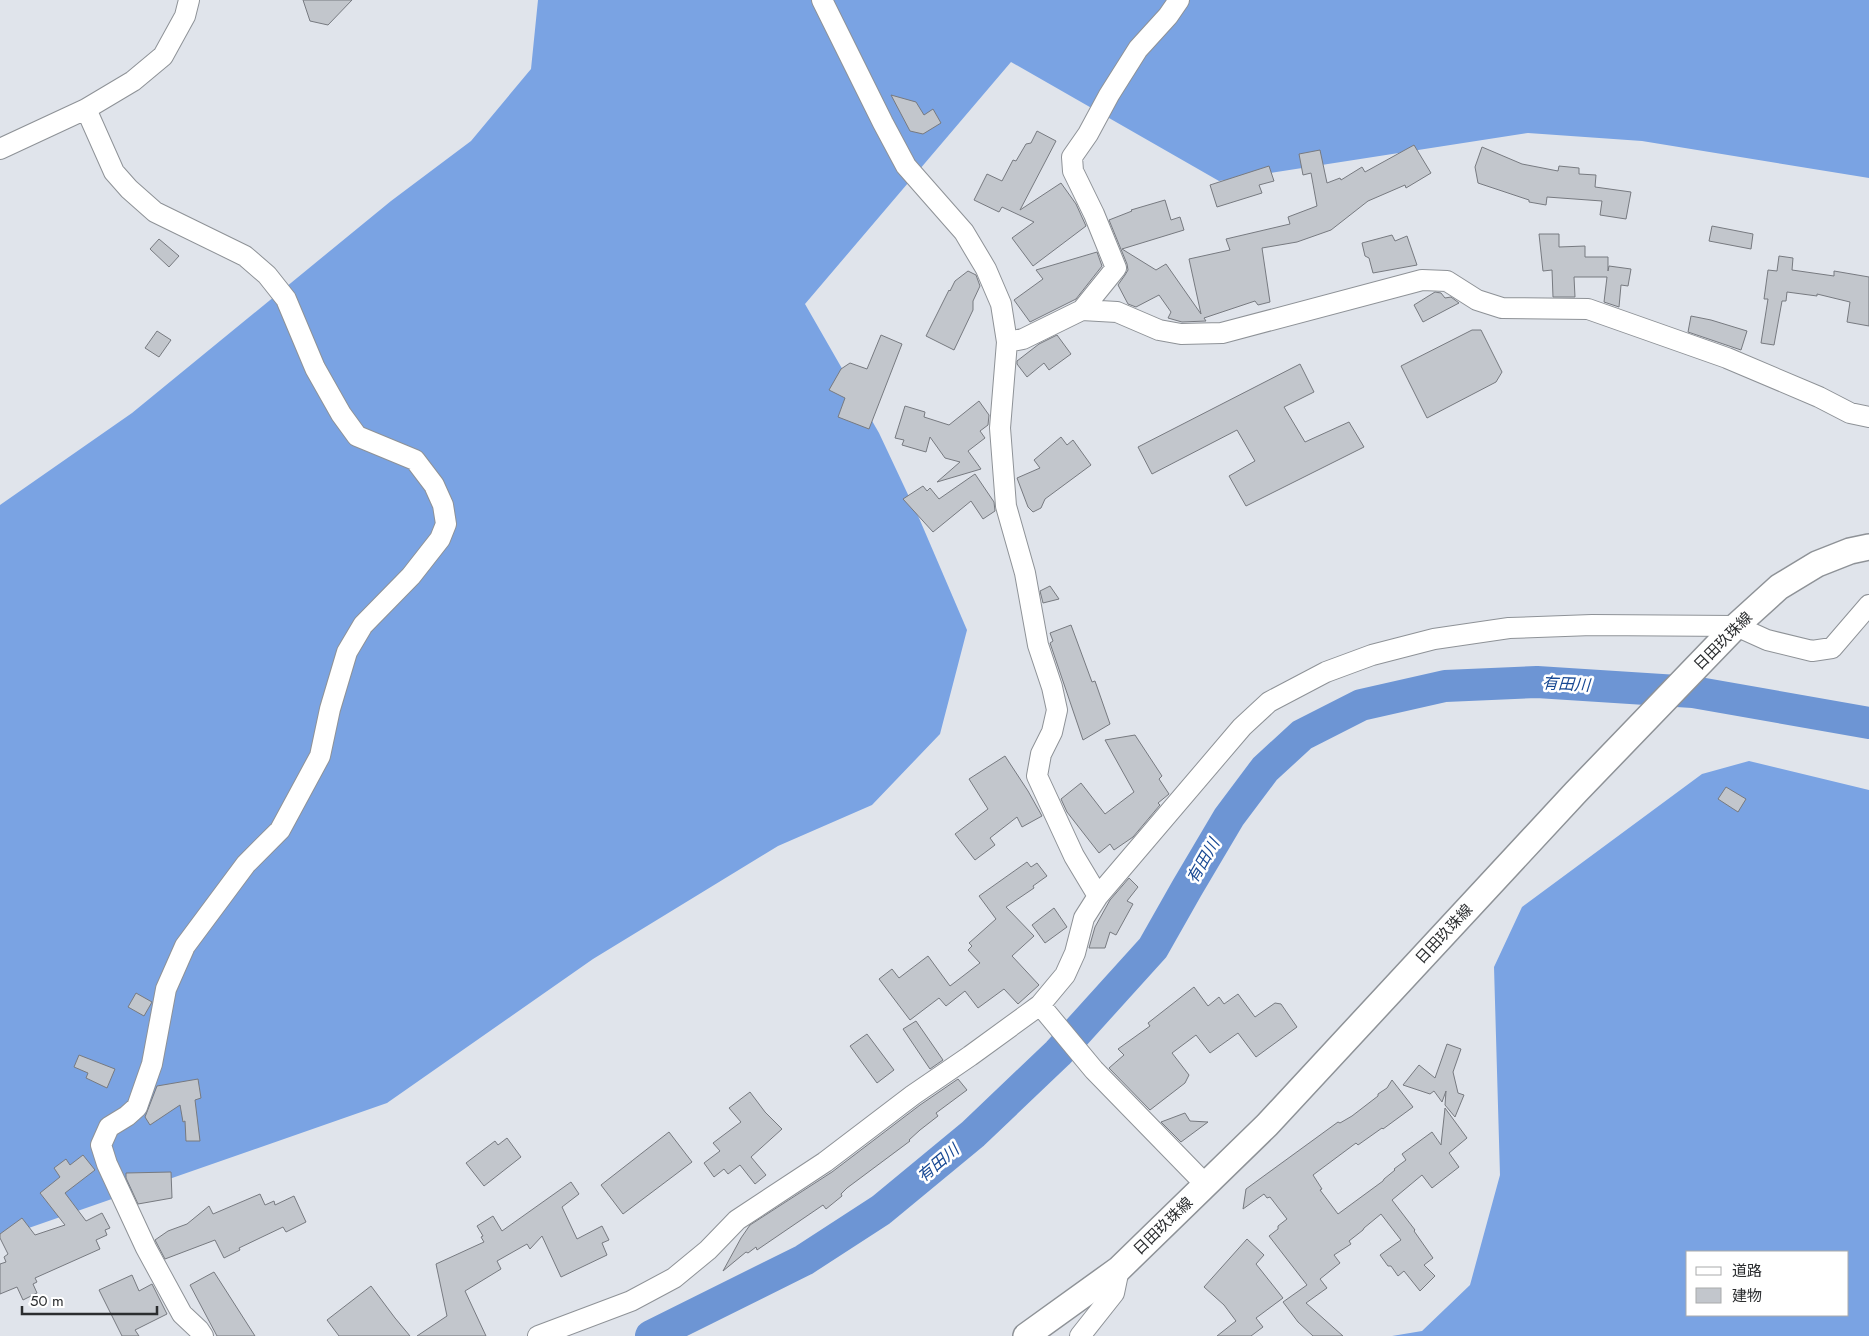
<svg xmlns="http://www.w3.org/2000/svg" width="1869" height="1336" viewBox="0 0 1869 1336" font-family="Jost,'Noto Sans JP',sans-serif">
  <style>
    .forest { fill: #7aa3e3; fill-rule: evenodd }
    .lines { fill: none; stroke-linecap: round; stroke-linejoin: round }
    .river { stroke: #6d95d4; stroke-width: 32 }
    .building { fill: #c2c6cc; stroke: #777a80 }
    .minor-casing { stroke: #8e9297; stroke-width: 22 }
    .major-casing { stroke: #8e9297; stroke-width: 28 }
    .minor { stroke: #fff; stroke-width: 20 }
    .major { stroke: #fff; stroke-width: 25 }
    .labels { text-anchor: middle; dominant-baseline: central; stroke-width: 5; stroke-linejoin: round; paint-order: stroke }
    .street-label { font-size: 15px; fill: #2b2d2f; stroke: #fff }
    .water-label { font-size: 16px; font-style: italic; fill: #184994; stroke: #fff }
  </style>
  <rect width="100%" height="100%" fill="#e0e4eb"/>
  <path class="forest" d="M538,0H1869V178L1642,141L1528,133L1219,181L1011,62L805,304L879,433L919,518L967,630L940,734L872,805L778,846L593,959L387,1103L0,1238V505L132,413L391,201L471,141L531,69Z
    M1749,761L1869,790V1336H1392L1422,1331L1470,1285L1500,1175L1494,967L1522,907L1702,774ZM1688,1252H1848V1315H1688Z"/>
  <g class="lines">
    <path class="river" d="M651,1336L804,1260L881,1210L973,1134L1058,1053L1153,948L1187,888L1229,817L1265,769L1302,735L1361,705L1445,686L1537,682L1693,692L1869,723"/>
  </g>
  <path class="building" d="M303,0H352L328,25L310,21Z
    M891,95L916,102L924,115L933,109L941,123L923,134L910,131Z
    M1037,131L1056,141L1020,210L1061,183L1076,204L1086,226L1033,266L1012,238L1034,222L1002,207L999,212L974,200L987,174L1002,181L1013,160L1016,161L1026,144L1031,143Z
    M1414,145L1431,173L1406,188L1405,185L1368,201L1331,230L1297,242L1262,248L1270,302L1258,305L1255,301L1204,318L1206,321L1182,322L1168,318L1171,312L1159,295L1136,307L1128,304L1118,285L1125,275L1128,270L1127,264L1109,220L1132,211L1131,210L1165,200L1171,220L1180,217L1184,230L1122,249L1156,270L1166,264L1201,314L1189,259L1230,250L1226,239L1290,224L1288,217L1317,206L1311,173L1303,175L1299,154L1320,150L1327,183L1340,178L1341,180L1362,167L1365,172Z
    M1482,147L1522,164L1558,171L1559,166L1579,168V174L1596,175L1595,187L1631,192L1626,219L1600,215L1602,201L1547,197L1546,205L1529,202V200L1478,183L1475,167Z
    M1269,166L1274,181L1259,185L1262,193L1217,207L1210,185Z
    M1712,226L1753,234L1751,249L1709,241Z
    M1539,234H1559V247L1585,246V257H1608V271L1609,266L1631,269L1628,286L1621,285L1619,307L1604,302L1607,277H1574L1575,297H1553L1552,270L1543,271Z
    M1392,235L1395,241L1407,236L1417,265L1373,273L1369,258L1365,256L1362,243Z
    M159,239L179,256L169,267L150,249Z
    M1097,252L1102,266L1076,299L1030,322L1014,300L1043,279L1036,270Z
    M1779,256L1793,258L1792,270L1834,276V271L1869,277V326L1847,322L1850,302L1817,294V296L1787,292L1786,301H1782L1774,345L1761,343L1768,299H1764L1768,270L1777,271Z
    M968,271L976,275L980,286L973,301V310L954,350L926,336L949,290L950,291L955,281Z
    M1435,292L1441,293L1445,298L1451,297L1459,303L1423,322L1414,305Z
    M1691,316L1711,320L1747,331L1741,350L1688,332Z
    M1472,330H1481L1502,372L1496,382L1427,418L1401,366Z
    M157,331L171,340L159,357L145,348Z
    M881,335L902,344L869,429L838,417L845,398L829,390L841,369L850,363L867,369Z
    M1057,335L1071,354L1049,370L1044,363L1027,377L1017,364V361L1039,344Z
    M1300,364L1314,392L1284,407L1305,442L1349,422L1364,447L1246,506L1229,476L1255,461L1237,430L1152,474L1138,447Z
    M979,401L989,415L988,425L980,431L985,438L968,451L981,469L937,482L960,462L945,458L930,437L926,452L902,445L904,440L895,438L905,406L925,412L924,417L949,425Z
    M1061,437L1067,445L1073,440L1091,465L1045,499L1041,508L1033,512L1028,507L1017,478L1040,468L1034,460Z
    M975,474L994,502L995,511L983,519L971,501L933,532L903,499L923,486L927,491L930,488L939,499Z
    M1050,586L1059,599L1043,603L1040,591Z
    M1071,625L1092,682L1095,681L1110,724L1083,740L1050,643L1053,641L1050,633Z
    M1135,735L1162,776L1159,779L1169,794L1158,803L1160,805L1133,837L1114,850L1110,844L1099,853L1067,812L1061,799L1081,783L1105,814L1134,792L1105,740Z
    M1005,756L1028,791L1042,816L1022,827L1017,817L990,838L995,845L975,860L955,834L988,809L969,779Z
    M1726,787L1746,799L1738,812L1718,799Z
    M1027,862L1031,867L1037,863L1047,876L1033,886L1034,888L1006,907L1034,936L1012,956L1039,985L1018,1004L1004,989L978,1008L965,991L946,1006L939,998L910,1020L879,979L892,969L899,978L928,956L950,986L980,963L968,950L972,946L969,943L996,919L979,896Z
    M1129,878L1138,887L1127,901L1133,904L1116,935L1110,932L1105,948H1089L1095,927L1110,900Z
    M1054,908L1067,927L1045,943L1032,925Z
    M1194,987L1208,1006L1219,997L1224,1004L1238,994L1255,1017L1275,1003L1281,1004L1297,1027L1256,1057L1238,1033L1210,1053L1196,1035L1172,1053L1189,1075L1185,1083L1150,1110L1109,1068L1124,1055L1118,1049L1150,1026L1148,1023Z
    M136,993L152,1002L144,1016L128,1007Z
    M916,1021L943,1060L930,1069L903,1029Z
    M867,1034L894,1070L877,1083L850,1046Z
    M1447,1044L1461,1049L1453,1072L1458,1093L1464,1095L1455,1117L1445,1105L1446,1091L1442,1102L1434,1091L1430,1094L1403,1085L1419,1065L1435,1078Z
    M79,1055L115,1069L107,1088L86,1078L88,1073L74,1067Z
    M198,1079L201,1098L195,1100L200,1141H186L185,1121L183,1122L180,1105L150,1125L145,1117L157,1086Z
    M958,1079L967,1090L936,1113L938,1116L920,1130L909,1140L910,1141L847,1188L841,1194L842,1196L826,1209L823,1205L757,1250L756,1247L748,1253L746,1252L723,1271L741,1238L750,1225L832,1172L920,1105Z
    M1392,1080L1413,1107L1383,1129L1382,1128L1358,1145L1356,1143L1313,1175L1322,1189L1320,1190L1338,1214L1383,1181L1384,1179L1395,1170L1394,1169L1406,1160L1402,1154L1432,1132L1441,1145L1445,1108L1467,1138L1449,1153L1459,1167L1432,1188L1422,1175L1392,1200L1415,1230L1414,1231L1433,1258L1424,1265L1435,1276L1420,1291L1404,1271L1398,1276L1391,1266H1388L1380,1255L1401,1240L1381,1214L1364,1228L1363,1230L1349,1241L1351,1244L1334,1255L1340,1263L1320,1279L1327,1288L1306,1303L1343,1336H1313L1298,1322L1283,1302L1307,1285L1269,1236L1278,1229V1226L1287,1219L1270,1197L1267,1198L1264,1194L1243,1209L1246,1189L1338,1122L1340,1123L1352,1116L1378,1096V1094L1387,1088Z
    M750,1092L765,1112L782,1129L751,1157L766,1175L755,1184L740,1165L728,1174L724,1169L714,1177L704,1163L720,1151L713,1143L741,1122L729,1108Z
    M1185,1113L1190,1121L1208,1122L1181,1142L1161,1122Z
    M669,1132L692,1162L623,1214L601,1185Z
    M507,1138L521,1157L484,1186L466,1163L495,1141L498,1145Z
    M83,1155L95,1170L65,1193L86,1221L102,1213L110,1228L105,1230L107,1235L96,1240L100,1249L35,1278L37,1282L33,1284L37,1293L23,1300L17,1287L0,1294V1264L6,1262L4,1257L8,1254L0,1238V1234L22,1218L35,1235L65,1225L40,1193L60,1177L54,1168L66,1159L70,1165Z
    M171,1172L172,1198L138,1204L126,1178V1173Z
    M571,1182L579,1194L562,1207L577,1239L602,1226L609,1240L602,1243L607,1255L561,1277L542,1236L530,1249L527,1244L497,1261L501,1269L465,1291L486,1336H417L447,1316L436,1264L484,1242L481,1237L483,1236L477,1226L493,1216L502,1231Z
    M260,1194L265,1205L274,1201L275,1205L294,1196L306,1222L286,1232L283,1227L239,1248L240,1250L224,1258L215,1240L165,1259L155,1240L168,1231L187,1224L209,1206L213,1214Z
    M1247,1239L1264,1255L1256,1264L1283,1298L1256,1318L1263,1327L1251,1336H1217L1236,1321L1224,1305L1204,1287Z
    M214,1272L255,1336H217L190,1285Z
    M132,1275L139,1291L152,1284L167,1314L135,1330L139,1336H122L99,1290Z
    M371,1286L395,1318L410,1336H339L327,1320Z"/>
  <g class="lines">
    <defs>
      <path id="minor" d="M822,0L883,123L906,166L964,232L986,269L1001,304L1007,342L1000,428L1006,506L1025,573L1038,645L1052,687L1057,710L1052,732L1041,754L1037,776L1074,856L1098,896
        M86,109L114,172L129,189L155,212L245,256L267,275L286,299L315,368L341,414L357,436L415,460L434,485L443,505L446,524L440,539L411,576L363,625L347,652L330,709L320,756L280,830L246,864L185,946L166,989L152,1064L137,1107L127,1116L109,1127L101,1145L107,1164L146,1248L182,1314L199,1330L203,1336
        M0,149L86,109L133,81L163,56L185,16L189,0
        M1082,310L1117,312L1159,330L1181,334L1222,333L1422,280L1447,281L1477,300L1502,308L1588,309L1727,358L1819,397L1850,413L1869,417
        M1007,342L1023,339L1082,310L1116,268L1094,214L1073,171L1072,157L1088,134L1109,95L1138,49L1168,16L1179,0
        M1040,1005L1094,1070L1206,1185
        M538,1336L631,1301L674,1278L708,1250L737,1220L825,1162L913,1095L970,1056L1040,1005L1065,975L1075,953L1084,918L1098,896L1242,727L1269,702L1326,672L1372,655L1434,639L1509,628L1592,625L1736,626L1767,640L1812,651L1832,648L1869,605
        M1080,1336L1114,1293L1119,1269"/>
      <path id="major" d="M1026,1336L1119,1269L1267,1125L1576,792L1736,626L1779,587L1817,564L1850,551L1869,547"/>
    </defs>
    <use href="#minor" class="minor-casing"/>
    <use href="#major" class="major-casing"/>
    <use href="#minor" class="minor"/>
    <use href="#major" class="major"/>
  </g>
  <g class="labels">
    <g class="street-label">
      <text transform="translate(1723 641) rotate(-45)">日田玖珠線</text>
      <text transform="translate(1444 934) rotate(-47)">日田玖珠線</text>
      <text transform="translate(1163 1226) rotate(-44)">日田玖珠線</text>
    </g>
    <g class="water-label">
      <text transform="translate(1566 684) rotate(3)">有田川</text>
      <text transform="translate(1203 861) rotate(-60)">有田川</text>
      <text transform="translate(938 1163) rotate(-40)">有田川</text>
    </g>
  </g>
  <rect x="1686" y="1251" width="162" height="65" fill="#ffffff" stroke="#aaabac"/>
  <rect x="1696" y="1267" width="25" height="8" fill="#ffffff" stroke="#aaabac"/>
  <text x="1732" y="1276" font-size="15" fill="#2b2d2f">道路</text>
  <rect x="1696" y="1288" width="25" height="15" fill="#c2c6cc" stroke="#aaabac"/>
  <text x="1732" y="1301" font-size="15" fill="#2b2d2f">建物</text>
  <path d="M22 1306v8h135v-8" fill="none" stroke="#2b2d2f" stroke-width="2.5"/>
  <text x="30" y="1306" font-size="15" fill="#2b2d2f" stroke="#ffffff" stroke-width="4" paint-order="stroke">50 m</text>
</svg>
